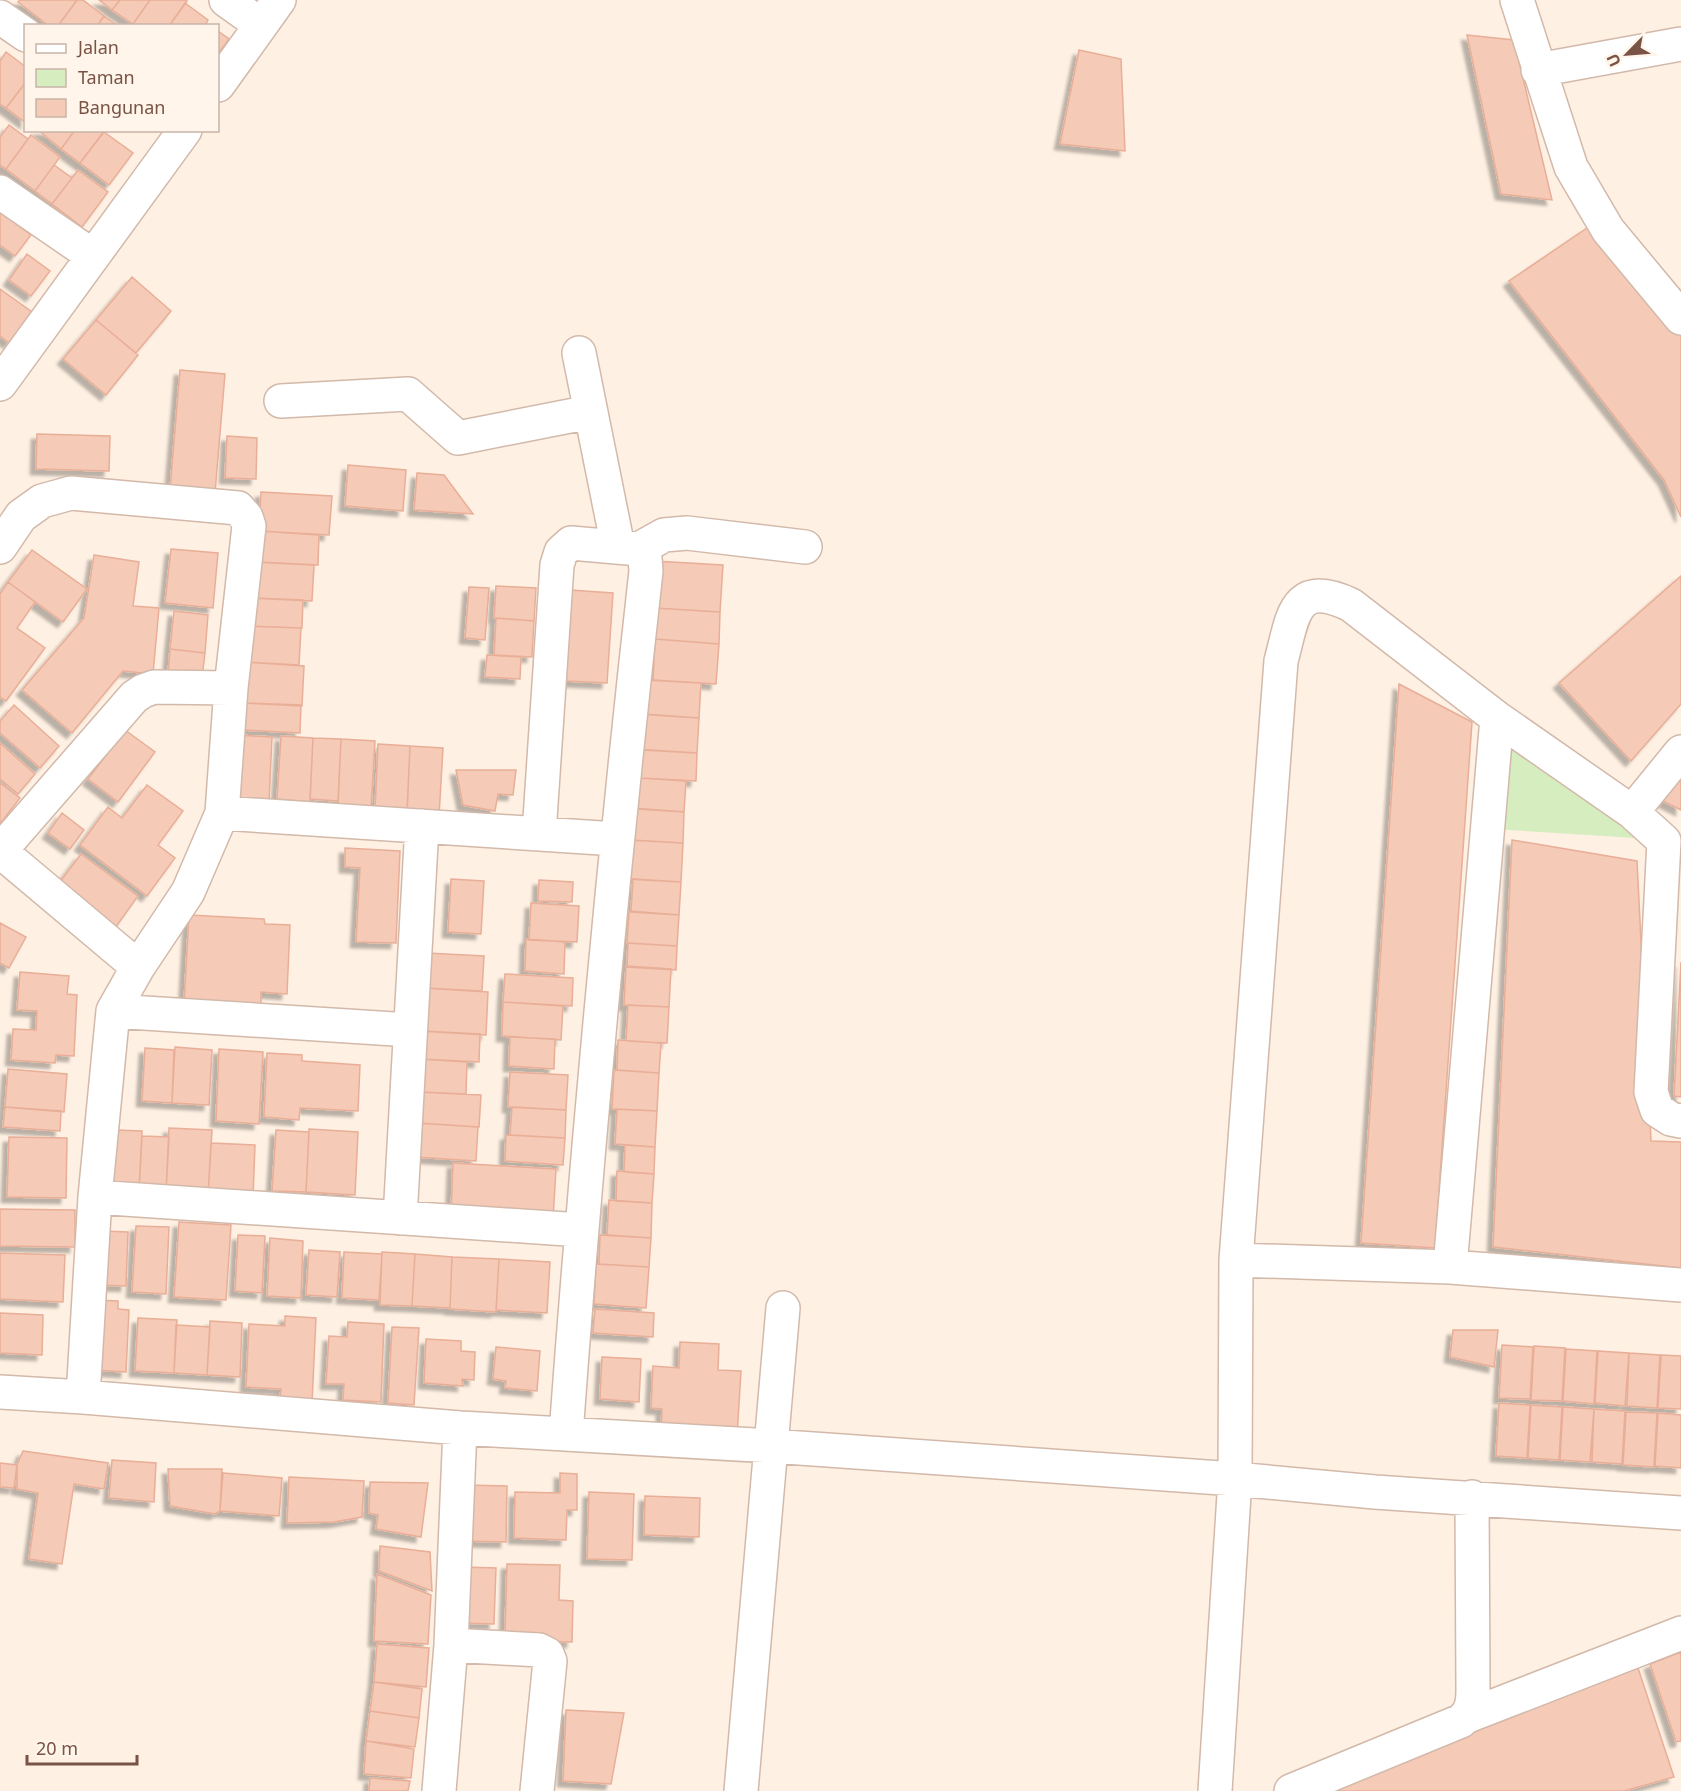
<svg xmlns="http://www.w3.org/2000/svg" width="1681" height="1791" viewBox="0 0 1681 1791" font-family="'Noto Sans',sans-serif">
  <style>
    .green { fill: #d6edbf }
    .building { fill: #f5cab7; stroke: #e9ae97; stroke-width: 1.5; filter: url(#shadow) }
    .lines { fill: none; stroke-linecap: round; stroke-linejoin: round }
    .minor-casing { stroke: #d2b9aa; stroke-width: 36 }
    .minor { stroke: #fff; stroke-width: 33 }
  </style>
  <defs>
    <filter id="shadow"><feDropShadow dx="-5.5" dy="5.5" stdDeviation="1.5" flood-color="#0004"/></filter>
  </defs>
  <rect width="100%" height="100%" fill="#fef0e2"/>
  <path class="green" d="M1503,729L1651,839L1493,829Z"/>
  <path class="building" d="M20,0H77L58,26H49L18,2Z
    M77,0H83L104,16L97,26H58Z
    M99,0H120L112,10Z
    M120,0H150L133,24L112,10Z
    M150,0H185L187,1L169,26H134L133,24Z
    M185,3L208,20L205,26H169Z
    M104,16L118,26H97Z
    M218,31L229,39L218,54Z
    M1467,35L1514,40L1552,200L1501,194Z
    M1079,50L1121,59L1125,151L1060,144Z
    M6,52L26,67V82L6,108L0,104V61Z
    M26,82V123L6,108Z
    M9,125L28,139L6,169L0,165V137Z
    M38,130H75L61,149Z
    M75,130H105L80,163L61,149Z
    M104,132L133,153L109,185L80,163Z
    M31,135L60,157L35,191L6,169Z
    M54,165L72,178L52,204L35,191Z
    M78,170L108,192L82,227L52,204Z
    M0,212L31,235L15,256L0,245Z
    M1587,228L1681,333V517L1664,480L1509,281Z
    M27,254L50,271L31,296L9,280Z
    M132,277L171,311L136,353L96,320Z
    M0,289L32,312L9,343L0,336Z
    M96,320L138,355L106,395L63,359Z
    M180,370L225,374L215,493L170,490Z
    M37,434L110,436L109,471L36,469Z
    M227,436L257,438L256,479L225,478Z
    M348,465L406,470L403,511L345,506Z
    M417,473L444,475L473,514L414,510Z
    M261,492L332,496L329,535L259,531Z
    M259,531L319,535L318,565L257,562Z
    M171,549L218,553L213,608L165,603Z
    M32,550L87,589L63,622L8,582Z
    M94,555L139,562L133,606L159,608L153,674L123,671L72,733L22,690L84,618Z
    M654,561L723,565L720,612L655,608Z
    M252,562L314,565L312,601L250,598Z
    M1681,576V704L1631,761L1559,683Z
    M8,582L35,602L17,628L45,648L6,701L0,697V594Z
    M496,586L536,588L534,621L494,618Z
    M469,587L489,588L485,640L465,638Z
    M570,590L613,593L607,683L566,681Z
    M250,598L303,600L302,628L249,626Z
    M655,608L720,612L719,644L655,639Z
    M174,611L208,615L205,653L170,649Z
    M496,618L534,621L532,657L494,655Z
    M249,626L301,628L299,665L246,662Z
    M655,639L719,644L716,684L653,680Z
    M170,649L205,653L202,678L168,674Z
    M487,655L521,657L520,679L485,677Z
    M246,662L304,666L302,706L244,703Z
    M646,680L701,683L699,718L644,714Z
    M1399,684L1472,722L1435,1248L1361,1243Z
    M244,703L301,705L300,733L243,730Z
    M14,705L59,746L40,768L0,733V721Z
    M637,714L699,718L697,753L635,749Z
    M125,730L155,752L118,802L88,779Z
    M234,735L272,737L269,803L231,801Z
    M281,736L313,738L310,802L277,799Z
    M313,738L341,739L338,801L310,799Z
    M341,739L375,741L371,808L338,806Z
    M0,743L35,774L18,794L0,779Z
    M378,744L410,746L407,812L375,810Z
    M410,746L443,748L439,817L407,815Z
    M642,750L697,753L696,781L640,778Z
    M456,770H516L513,795L498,794L495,811L463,805Z
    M1681,775V810L1663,801Z
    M640,778L686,781L684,812L638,809Z
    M0,783L20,798L0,824Z
    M147,785L183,811L158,845L175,858L147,896L80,845L108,807L122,818Z
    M633,808L684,812L683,843L631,840Z
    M62,813L84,830L70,849L48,833Z
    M628,840L683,843L681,882L626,879Z
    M1512,840L1637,861L1651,1141L1681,1142V1268L1493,1247Z
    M345,848L400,851L396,943L356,942L360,868L345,867Z
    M81,854L138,896L113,931L56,887Z
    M451,879L484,881L481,934L448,932Z
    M633,879L681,882L679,915L631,912Z
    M539,880L573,882L572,902L538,901Z
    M531,903L579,906L577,942L529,940Z
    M629,911L679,915L677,946L627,943Z
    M189,915L264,919L265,924L290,925L287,994L261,992V1007L184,1003Z
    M0,923L26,937L9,968L0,963Z
    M526,939L565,942L564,974L525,971Z
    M628,943L677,946L676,970L627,967Z
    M426,953L484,956L482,991L424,988Z
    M1681,962V1097L1674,1096Z
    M626,966L671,969L669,1007L624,1005Z
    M20,972L69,976L67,994L77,995L74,1056L56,1055L55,1063L11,1060L13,1029L36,1030L37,1011L17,1010Z
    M505,974L573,978L572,1006L503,1002Z
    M424,988L488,992L486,1035L421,1031Z
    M503,1002L563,1006L561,1040L502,1036Z
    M628,1005L669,1007L667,1043L626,1041Z
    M421,1031L480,1034L479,1062L420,1059Z
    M510,1037L555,1039L554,1069L509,1066Z
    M618,1040L661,1043L659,1073L617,1070Z
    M175,1047L212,1050L209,1105L172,1103Z
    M145,1048L174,1050L172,1103L142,1101Z
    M219,1049L263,1052L259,1124L216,1121Z
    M267,1053L302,1055V1061L360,1065L358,1111L300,1108L299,1120L264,1117Z
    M420,1059L467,1062L466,1094L419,1092Z
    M8,1069L67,1074L64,1112L5,1107Z
    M614,1070L659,1073L657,1111L612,1109Z
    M510,1072L568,1075L566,1110L508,1107Z
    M419,1092L481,1095L479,1127L417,1123Z
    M5,1107L61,1111L60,1131L3,1127Z
    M512,1107L566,1110L565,1138L510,1135Z
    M617,1109L657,1111L655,1147L615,1144Z
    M417,1123L478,1127L476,1161L415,1157Z
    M169,1128L212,1130L208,1195L166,1192Z
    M309,1129L358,1132L355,1195L306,1192Z
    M116,1130L142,1131L139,1191L113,1189Z
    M276,1130L309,1132L306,1192L272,1191Z
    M506,1135L565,1138L563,1165L505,1161Z
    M142,1136L169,1137L166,1192L139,1191Z
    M9,1137L67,1138L66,1198L7,1197Z
    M211,1143L255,1145L253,1198L208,1195Z
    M625,1145L655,1147L654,1174L624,1172Z
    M453,1163L556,1169L553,1219L451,1213Z
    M617,1171L654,1174L652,1203L616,1201Z
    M609,1200L652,1203L651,1238L607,1235Z
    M0,1209L75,1210V1247L0,1246Z
    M179,1222L231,1225L226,1300L174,1297Z
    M136,1226L169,1227L166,1294L132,1292Z
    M104,1231L128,1232L126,1286L101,1285Z
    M238,1235L265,1236L262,1293L235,1291Z
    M600,1235L651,1238L649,1267L599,1264Z
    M270,1238L303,1241L301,1298L267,1296Z
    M309,1250L340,1252L337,1297L306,1295Z
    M344,1252L382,1254L379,1300L342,1298Z
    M382,1252L415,1254L412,1306L380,1305Z
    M0,1253L65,1255L63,1302L0,1299Z
    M415,1254L452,1257L450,1308L412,1306Z
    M452,1257L499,1259L496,1312L450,1309Z
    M499,1259L550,1262L547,1313L496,1310Z
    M596,1264L649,1267L646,1308L594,1304Z
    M94,1300L118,1301V1309L129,1310L126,1372L95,1370Z
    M595,1309L654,1313L653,1337L593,1333Z
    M0,1313L43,1315L42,1355L0,1353Z
    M285,1316L316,1318L312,1403L280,1401L281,1389L246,1387L249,1324L285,1326Z
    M138,1318L177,1320L174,1373L135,1371Z
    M210,1321L242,1323L240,1377L207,1375Z
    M348,1322L384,1324L381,1402L343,1400L344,1384H326L329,1336L347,1337Z
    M176,1325L210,1327L207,1375L174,1373Z
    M392,1327L419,1328L414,1405L388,1403Z
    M1453,1330H1498L1494,1367L1450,1357Z
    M426,1339L461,1341V1351L475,1352L474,1380L462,1379L463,1386L424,1383Z
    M680,1342L719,1344L718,1370L741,1371L737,1437L661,1432L662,1409L651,1408L653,1366L679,1368Z
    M1502,1345L1533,1347L1530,1399L1499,1398Z
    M1534,1346L1565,1348L1562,1401L1531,1400Z
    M496,1347L540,1351L537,1391L505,1388L506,1381L493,1379Z
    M1566,1349L1597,1351L1594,1404L1563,1401Z
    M1598,1351L1629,1353L1625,1406L1595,1403Z
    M1629,1353L1660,1355L1657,1408L1627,1406Z
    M1661,1355L1681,1356V1409L1658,1408Z
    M602,1357L641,1359L639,1402L600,1399Z
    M1499,1403L1530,1405L1527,1458L1496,1456Z
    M1531,1405L1562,1407L1559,1460L1528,1458Z
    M1563,1407L1594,1409L1590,1462L1560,1460Z
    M1594,1409L1625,1411L1622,1464L1592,1462Z
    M1626,1412L1657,1413L1654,1467L1623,1465Z
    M1658,1413L1681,1415V1468L1655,1466Z
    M23,1451L108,1463L104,1489L74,1484L62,1564L29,1559L38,1493L17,1489V1465Z
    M112,1460L156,1463L154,1502L109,1498Z
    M0,1463L17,1465L14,1488L0,1487Z
    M168,1469H222L220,1511L215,1514L170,1506Z
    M223,1473L282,1478L279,1516L220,1511Z
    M560,1473L577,1474V1510H567L566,1540L514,1538L515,1492L560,1493Z
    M289,1477L364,1481L362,1517L334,1522L287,1523Z
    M370,1482L428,1483L421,1537L376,1529L378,1515L369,1513Z
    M465,1485L507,1486L506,1542L464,1541Z
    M589,1492L634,1494L632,1560L587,1559Z
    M645,1496L700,1498L699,1537L644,1535Z
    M380,1546L430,1552L432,1591L379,1571Z
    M507,1564L560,1565L559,1600L573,1601L572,1642L531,1641L505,1633Z
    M462,1567L496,1568L494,1624L460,1623Z
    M377,1574L431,1595L428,1644L374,1641Z
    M377,1644L429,1648L426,1687L374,1682Z
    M1681,1652V1741L1676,1742L1650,1664Z
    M1637,1665L1674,1777L1624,1791H1325Z
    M374,1682L422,1689L419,1718L370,1711Z
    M566,1710L624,1713L611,1784L563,1781Z
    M370,1711L419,1718L415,1747L366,1741Z
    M366,1741L414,1749L411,1778L364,1774Z
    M370,1778L410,1781L408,1791H369Z"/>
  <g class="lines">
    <defs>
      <path id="minor" d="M226,0L261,25
        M1517,0L1571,167L1608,230L1681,318
        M0,17L26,35
        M1538,70L1681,44
        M218,85L279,0
        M0,192L93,256
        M579,353L618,547
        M0,384L185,130
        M281,401L408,394L458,438L590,412
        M0,547L21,516L42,501L71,493L238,508L246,517L249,526L231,688L222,813L188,892L138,967L113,1011L95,1197L83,1397
        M639,549L664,535L687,533L805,547
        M1632,812L1681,752
        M222,813L616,839
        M539,834L557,565L561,552L571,543L639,549L645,558L646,571C614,858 587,1146 566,1434
        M0,851L134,697L143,691L154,687L231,688
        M0,851L138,967
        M113,1011L410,1030
        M1681,1121L1671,1119L1657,1110L1651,1092L1664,841L1632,812L1497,718L1450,1267L1681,1285
        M95,1197L581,1230
        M400,1218L422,826
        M1236,1260L1281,661C1293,618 1293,577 1351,605L1497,718
        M0,1392L83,1397L460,1428L771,1446L1235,1479L1375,1492L1681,1513
        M451,1645L539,1650L547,1654L550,1661L537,1791
        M1468,1716L1681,1633
        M439,1791L451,1645L460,1428
        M741,1791L783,1308
        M1215,1791L1235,1479L1236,1260L1450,1267
        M1291,1791L1461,1721C1471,1713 1473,1703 1473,1690L1472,1497"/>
    </defs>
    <use href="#minor" class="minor-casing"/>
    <use href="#minor" class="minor"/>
  </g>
  <rect x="24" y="24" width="195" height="108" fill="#fff5ea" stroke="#c9b4a8" stroke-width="1.5"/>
  <rect x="36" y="44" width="30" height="9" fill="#ffffff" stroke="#c9b4a8" stroke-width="1.5"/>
  <text x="78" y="54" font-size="18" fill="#785346">Jalan</text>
  <rect x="36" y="69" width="30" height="18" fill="#d6edbf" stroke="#c9b4a8" stroke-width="1.5"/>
  <text x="78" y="84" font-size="18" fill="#785346">Taman</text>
  <rect x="36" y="99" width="30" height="18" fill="#f5cab7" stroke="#c9b4a8" stroke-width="1.5"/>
  <text x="78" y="114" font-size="18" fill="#785346">Bangunan</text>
  <g transform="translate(1627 54) rotate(245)" stroke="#fff5ea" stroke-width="4.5" paint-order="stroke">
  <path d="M0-4.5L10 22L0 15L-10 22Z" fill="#785346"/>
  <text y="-9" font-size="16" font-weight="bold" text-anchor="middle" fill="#785346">U</text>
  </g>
  <path d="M27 1755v9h110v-9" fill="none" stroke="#785346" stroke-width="3"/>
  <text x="36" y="1755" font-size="18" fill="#785346" stroke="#fff5ea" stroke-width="4.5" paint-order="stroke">20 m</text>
</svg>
